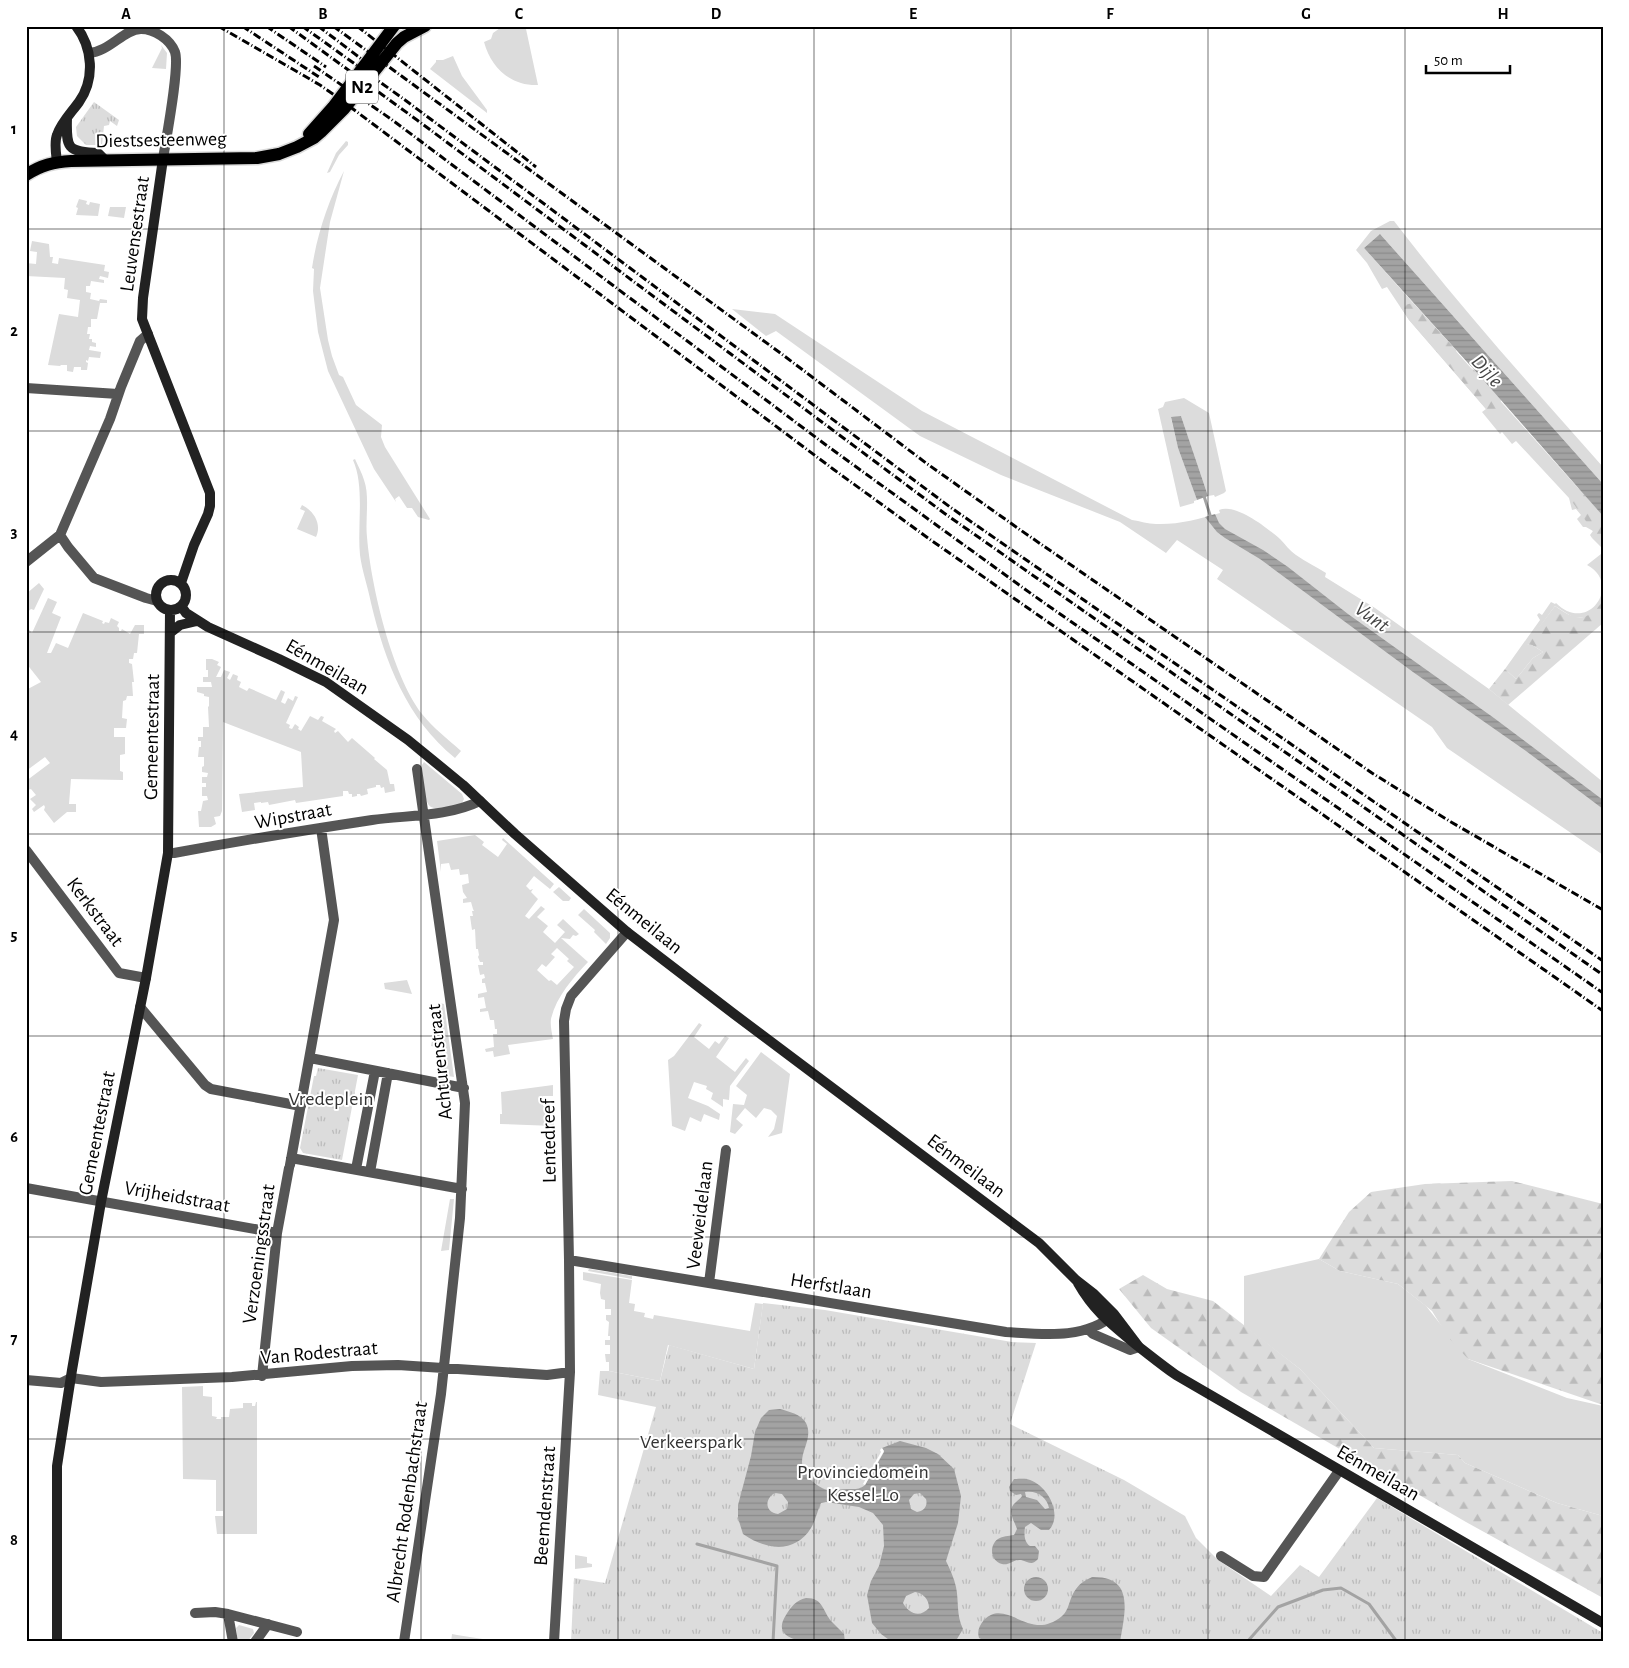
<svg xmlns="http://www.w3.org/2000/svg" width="1629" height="1668" viewBox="0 0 1629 1668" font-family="'Alegreya Sans',sans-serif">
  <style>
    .green { fill: #dcdcdc; fill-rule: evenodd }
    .forest { fill: url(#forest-firs) }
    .park { fill: url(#park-tufts) }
    .water { fill: url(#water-rules); fill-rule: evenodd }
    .pier { fill: #fff }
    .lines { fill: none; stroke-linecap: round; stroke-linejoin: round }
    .stream { stroke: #a3a3a3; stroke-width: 3 }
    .primary-casing { stroke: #dbdbdb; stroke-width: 15 }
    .street { stroke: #555; stroke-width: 10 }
    .secondary { stroke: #222; stroke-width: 10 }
    .primary { stroke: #000; stroke-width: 12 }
    .rail { stroke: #000; stroke-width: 3; stroke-dasharray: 8 2.5 1 2.5; stroke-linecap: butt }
    .grid { fill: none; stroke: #000; stroke-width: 1; stroke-opacity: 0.55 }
    .labels { text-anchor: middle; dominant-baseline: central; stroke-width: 4; stroke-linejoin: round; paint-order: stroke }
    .shield { fill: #fff; stroke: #4c4c4c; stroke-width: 1 }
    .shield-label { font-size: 19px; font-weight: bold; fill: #000 }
    .street-label { font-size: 20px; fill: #000; stroke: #fff }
    .park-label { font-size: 20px; fill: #333; stroke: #fff }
    .water-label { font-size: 21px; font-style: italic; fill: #444; stroke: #fff }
    .neatline { fill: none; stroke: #000; stroke-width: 2 }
    .grid-label { font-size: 16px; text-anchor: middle; font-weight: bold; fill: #000 }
  </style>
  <defs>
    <pattern id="forest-firs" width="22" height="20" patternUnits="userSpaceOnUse" patternTransform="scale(1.25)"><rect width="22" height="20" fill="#dcdcdc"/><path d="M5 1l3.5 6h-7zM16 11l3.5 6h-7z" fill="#bbb"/></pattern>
    <pattern id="park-tufts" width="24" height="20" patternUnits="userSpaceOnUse" patternTransform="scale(1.25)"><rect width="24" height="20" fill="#dcdcdc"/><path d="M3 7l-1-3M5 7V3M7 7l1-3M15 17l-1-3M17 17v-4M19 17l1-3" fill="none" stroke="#bbb"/></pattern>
    <pattern id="water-rules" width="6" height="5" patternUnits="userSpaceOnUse" patternTransform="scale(1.25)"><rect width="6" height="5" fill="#a3a3a3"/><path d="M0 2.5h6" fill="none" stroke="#8b8b8b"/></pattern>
  </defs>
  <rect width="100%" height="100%" fill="#fff"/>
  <path class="green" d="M503,26H523L526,29L538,85C511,86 491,68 484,42L491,39L493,33Z
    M161,45L167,53L166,69L152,68L162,48Z
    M453,56L462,76L487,110V113L430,69L436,62V60H443Z
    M346,141L348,142V145L339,155L330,172L327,173L336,153Z
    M344,171L330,222L320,288L328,340L332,356L339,375L343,377L356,405L382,425L381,437L385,447L430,519L429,520L418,517L412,508H407L399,496L395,499L396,502L374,469L328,371L318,332L313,291L314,269L312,268C317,235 328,201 344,171Z
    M79,199L87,201L86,204L89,205L90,202L100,204L98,216L76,215L78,208L76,207Z
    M110,207H126L124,218L108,216Z
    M1390,221H1394C1459,306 1531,386 1603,467V484L1380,234L1364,248L1603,516L1592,538L1590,535L1593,531L1586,527H1583L1577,519L1581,515L1576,509L1572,510L1569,498L1516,441L1512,444L1502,432L1500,434L1482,412L1486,409L1409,320L1387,287L1382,289L1367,263L1356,250L1371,231Z
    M32,241L49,244L50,257H53L52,263L58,264L59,258L105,265L104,271L109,272L108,278L100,276L99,279L104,280V283L91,281L90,286H86V292L91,293L90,299L99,301L100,299L107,300V303H100L97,319H91V327H88L87,334H90L89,339H92V342L96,343V347L90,346L89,350L101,352L100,358L89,357L88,361L86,360V362L88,363L87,370H81V367H74L73,372L67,371V365H61L60,366L48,365L59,314L78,317L80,300L67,298L68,290L64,289L65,278L26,276V263L36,264L37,252L30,251Z
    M732,309L775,314L922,411L1132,520C1140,521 1148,524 1156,524C1177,525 1199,519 1220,513L1219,510C1236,503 1267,528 1280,539C1285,544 1290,551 1296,555C1306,562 1317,567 1326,573L1325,577L1375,608L1489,689L1603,782V855L1447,748L1432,727L1217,579L1223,570L1177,540L1166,553L1120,522L1001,475L920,436L776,331L766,336Z
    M1184,398L1209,413L1226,491L1224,493L1215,497L1214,495L1208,496L1181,416L1171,418L1178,448L1197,500L1194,501V503L1180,507L1158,409L1163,407L1165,402Z
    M355,459C358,466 362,473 364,480C370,496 365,520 367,537C371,586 392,675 422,714C433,728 448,739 461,751L455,758C407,719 385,662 371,603C368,587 362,571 360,555C357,525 365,487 353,460Z
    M302,505C314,511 322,524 316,537L297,529L305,511L300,509Z
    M1601,554L1603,556V601L1595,612L1586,617L1574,618L1555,606L1527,644L1532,645L1543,652L1533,658L1516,679L1505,669L1540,620L1537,615L1539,613L1542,615L1551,602L1555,604L1556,603C1588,635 1623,584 1587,565Z
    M39,583L44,589L34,610L31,609L26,613V594Z
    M48,598L57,602L52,613L61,617L47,653H51L56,643L68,648L83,613L103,621L102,623L104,624L105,622L109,623L111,618L119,622L117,626L119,628V631H121L122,629L130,634L135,625H144V634H139L137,653H134L133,659H129V663L132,664L134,682H132L133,696H127L126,700L123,701L122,718L127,719L126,728H114V737H125V754L120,755V771L123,772V780L71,779L69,804H76V812H67L54,823L44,810L45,807L44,805L34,812L32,809L36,805L30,799L36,795L31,789L28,790L26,788V781L50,763L45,757L26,771V690L41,682L26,663V626L32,633Z
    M206,659H212L219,662L217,665L221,667L216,677H221L224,670L230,672L227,678L230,680L233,674L238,676L237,680L241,682L239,687L247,691L249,688L276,700L281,690L285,692L281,702L285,704L288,698L293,701L295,696L298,697L286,723L290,725L289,728L292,729L295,724L299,727L298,729L301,731L310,716L318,720L321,716L324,717L322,721L336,729L334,731L335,733L338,731L348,742L352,738L375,758L374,759L387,770L390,784H394L395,791L385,793L384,787L381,788L380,785H376V787L367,789L368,794L361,796L360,794H357V796L352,797V794H349L348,791H343V796L296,803L295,800L269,805L268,802L261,803V802L254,803L255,810L242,812L239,794L303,787L301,752L223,722L222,811L220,816L214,817L216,824L211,827H199L198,811H201L203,801L208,800L207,796H202V787H206V783H202V777H207L208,773L202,772V767L204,766V757H198L199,747H201V741H198V737H203V727H209L208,707L209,706V697L204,696V694L197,692V687H212L211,682H203V677H208V670H206Z
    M424,762L462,794L464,799L462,803C456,806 450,807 443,808C439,808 435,809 431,807C423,802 422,775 422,765Z
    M475,835L484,842L482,845L498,857L507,844L502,840L503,838L554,884L550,889L534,876L526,886L530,890L533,889L531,892L538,899L525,916L529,919L541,906L545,909L537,917L548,926L543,932L555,943L565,932L557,925L563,919L579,934L576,936L573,935L570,939L561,938L588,962C573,978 556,997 551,1019C550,1025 552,1033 553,1039L508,1045L510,1054L494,1057L493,1051L486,1052L485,1049L494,1047L493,1034H497V1029H495L494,1020H490L488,1011L480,1012V1009L486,1008L484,997L478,998V994L487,992L485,983H482V979L485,978L484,974L480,975L478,965H483V962H480L478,957L479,955L478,949H476L475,929L472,930L470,916H473L472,911H474L473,909L471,902L463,903V899L467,898L463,892L462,885L469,883L468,874L460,875L459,869L451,870L449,863L441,864V872L437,841ZM557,948L569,959L567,961L574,967L557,985L551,980L549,981L537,970L542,964L546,967L555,957L551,954Z
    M559,887L571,898L569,901H563L553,892Z
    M584,909L610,933V938L606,944L594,932L595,930L578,915Z
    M407,980L412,994L385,989L384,983Z
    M440,1003L444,1004L454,1077L437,1074L441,1048L431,1046Z
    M699,1023L702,1025L694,1037L709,1049L715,1041L719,1044L725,1036L729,1038L716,1057L735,1072L746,1058L749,1061L730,1086L729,1100L723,1099V1107L711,1099L713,1093L706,1089L707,1086L694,1082L688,1098L708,1106L720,1114L719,1120L704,1114L701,1122L690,1117L685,1131L672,1126L668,1060L674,1056Z
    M761,1052L790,1074L782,1133L768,1137L774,1129L777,1116L771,1110L764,1108L756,1118L745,1108L736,1119L743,1125L735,1134L730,1132L733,1104L744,1105L747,1095L736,1086Z
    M553,1085V1096H543V1106L553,1107L554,1126L500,1124V1114H502L501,1092Z
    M450,1199H454L449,1250L441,1251Z
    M1319,1259L1340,1271L1398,1284L1426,1306L1468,1359L1567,1398L1603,1406V1516L1557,1503L1465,1463L1458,1455L1374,1448L1300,1369L1244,1326V1276Z
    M589,1269L632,1276V1279L588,1271Z
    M583,1272L632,1280L629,1303L635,1304L634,1311L645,1313L644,1317L653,1319L654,1315L750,1331L755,1303L763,1304L754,1369L668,1345L660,1381L609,1371V1362H606L605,1354H610V1345H605V1340H610V1336H608L609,1322L606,1320V1315H611V1309H605V1300L601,1299L600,1293L601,1284L583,1280Z
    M203,1386V1396L212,1397V1416L217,1417L216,1419H221V1417H229L230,1409L243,1408V1403H252V1406H255L256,1402H257V1534H217L215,1516H223V1511H216V1480L183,1479L182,1387Z
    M575,1555L587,1557V1563L592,1564V1567L575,1569Z
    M239,1625L253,1629L254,1633L247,1642H238L236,1628Z
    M452,1634L457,1635L502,1642H451Z"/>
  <path class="forest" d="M1413,303L1456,350L1458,362L1474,370L1501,400L1495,416H1486V409L1409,320L1400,306Z
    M1579,488L1603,516V549L1592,538L1593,531L1571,500Z
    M1603,601V623L1508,705L1489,689L1505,669L1516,679L1533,658L1543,652L1532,645L1526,644L1555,606C1576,621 1586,623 1603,601Z
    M1512,1181L1603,1204V1405L1468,1359L1448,1337L1432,1311L1398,1284L1340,1271L1319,1259L1349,1212L1371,1192L1425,1184Z
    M1143,1275L1167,1289L1213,1301L1300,1369L1374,1448L1458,1455L1465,1463L1557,1503L1603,1516V1598L1466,1522L1241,1392L1151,1328L1119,1289Z"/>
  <path class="park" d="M94,102L119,120L117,126L110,121L109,125L104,126L102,145H86L77,136L76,127Z
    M318,1068L358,1075L342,1160L303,1153L300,1148L314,1076H316Z
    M763,1303L825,1310L1012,1342L1036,1343L1010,1424L1124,1480L1185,1516L1196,1538L1218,1560L1271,1596L1300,1565L1319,1577L1377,1498L1603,1633V1642H571L574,1578L605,1583L656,1407L598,1395L600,1371H609L660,1381L669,1345L754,1369Z"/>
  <path class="water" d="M1380,234L1603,484V516L1477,373L1364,248Z
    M1181,416L1208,496L1197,500L1178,448L1171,417Z
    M1215,514L1219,523L1225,529L1263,550L1288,567L1348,614L1494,718L1603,800V809L1526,751L1413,672L1260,559L1225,538L1217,532L1205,517Z
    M780,1409C790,1412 801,1414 806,1423C814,1439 798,1453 803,1468C805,1473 808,1477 812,1481C826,1493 829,1490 847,1489C854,1489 859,1490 865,1485L884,1452L882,1448L900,1441L926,1448L938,1454L954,1469L961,1496L958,1523L946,1561C950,1569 954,1578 956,1587C959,1601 956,1615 963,1629L957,1639L953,1642H892L881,1634L872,1623L867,1595L871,1581L879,1566L884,1546L883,1525L873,1513L859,1507L826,1502L821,1503C817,1511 816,1520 811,1528C795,1554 766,1550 743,1534L738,1518V1505L751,1456L755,1432L761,1418L769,1410ZM775,1493L782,1494L788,1502L787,1509L778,1514C765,1512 764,1499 775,1493ZM920,1493L926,1499C928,1506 924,1511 917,1512L911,1509L909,1500L914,1494ZM915,1592C924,1593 929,1600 929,1608C920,1618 909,1614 903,1603L906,1596Z
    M1014,1479C1019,1479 1026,1478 1030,1480C1048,1486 1063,1515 1049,1530H1041L1031,1523L1025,1527C1024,1534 1024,1542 1030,1546H1035L1039,1551L1038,1559C1032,1566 1029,1562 1021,1560C1013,1559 1009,1566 1002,1564C990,1561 989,1545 998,1539C1003,1536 1008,1536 1014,1535L1017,1529C1014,1520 1006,1510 1016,1502C1018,1500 1021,1498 1022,1496L1021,1494L1016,1495L1010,1491L1009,1487ZM1025,1492C1037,1490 1047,1497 1049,1508L1045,1509L1037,1500L1026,1497Z
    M1024 1589a12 12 0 1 1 24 0a12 12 0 1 1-24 0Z
    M1092,1577C1135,1576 1125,1612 1120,1642H993L988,1639L983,1640L979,1638C977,1631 979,1626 984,1620C1002,1602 1019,1626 1042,1625C1046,1625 1049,1623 1053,1622C1072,1613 1066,1603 1076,1589C1080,1583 1086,1580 1092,1577Z
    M806,1598C824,1598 822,1611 832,1622C836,1626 840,1630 844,1634L845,1642C829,1642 765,1648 786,1615C791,1607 796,1600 806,1598Z"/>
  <path class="pier" d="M882,1448L884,1451L865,1485L863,1484L881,1452L880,1450Z"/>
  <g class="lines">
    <path class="stream" d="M1203,493L1211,518
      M697,1544L777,1566L773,1642
      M1247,1642L1278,1607L1323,1590L1341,1588L1369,1604L1397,1642"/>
    <defs>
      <path id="primary" d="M309,134L333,107L394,26
        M26,175C41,165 54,162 71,161L257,158L279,154L297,147L314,138L321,132L344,109L397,43L404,37L425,26"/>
    </defs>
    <use href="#primary" class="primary-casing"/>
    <path class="street" d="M89,53C109,52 124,29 141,29C154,29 170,39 175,52C180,67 166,139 163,159
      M26,388L118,394
      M60,535L68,547L94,578L146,598L157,601
      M26,562L60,535L110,419L121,387L140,341L148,334
      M26,850L119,973L146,978
      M168,853H174C239,841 306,830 372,820C408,815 447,817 480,801
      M140,1007L205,1085L211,1089L301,1106
      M310,1058L464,1088
      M291,1158L462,1189
      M290,1165L334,920L321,828
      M356,1169L375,1071
      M370,1172L388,1073
      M26,1188L277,1233
      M569,1260L1006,1332C1041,1334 1085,1340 1113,1315
      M709,1283L726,1150
      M1088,1329L1093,1334L1130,1350L1139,1347
      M262,1376L277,1233L289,1168
      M26,1380L61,1383L71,1378L101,1382L232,1377L352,1366L398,1365L547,1375L570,1372
      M1221,1556L1253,1576L1264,1577L1339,1471
      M195,1613L215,1612L228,1614L297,1632
      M228,1614L233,1642
      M255,1642L268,1624
      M404,1642L441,1394L460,1218L465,1103L417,769
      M554,1642L570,1372L569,1260L564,1021L566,1009L571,996L627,932"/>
    <path class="secondary" d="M67,118C66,148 67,152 98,153L104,159
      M163,159L143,298L142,319L210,493V506L208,514L194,545L181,583
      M57,162C56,154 54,142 57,135C61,123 71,113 79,102C95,79 93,48 76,26
      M156 595a15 15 0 1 1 30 0a15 15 0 1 1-30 0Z
      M181,606L186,613L208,627L279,659L326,682L408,740L463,785L515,834L627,932L734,1014L1039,1243L1076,1280L1094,1294L1114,1314L1139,1347
      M171,632L180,625L197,621
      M1078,1283C1095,1313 1114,1326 1139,1347C1152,1357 1163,1366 1176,1375L1603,1623
      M57,1642V1466L72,1370L101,1202L146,978L168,853L170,610"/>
    <use href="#primary" class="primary"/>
    <path class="rail" d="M218,26L320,85L337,97L833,469L928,538L1603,1011
      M242,26L319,77
      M266,26L326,67
      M288,26L417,120L944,513L1603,975
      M302,26L405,100L950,507L1603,961
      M318,26L376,70
      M333,26L779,352L926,463L1019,529L1372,773L1451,822L1603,910
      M357,26L536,167
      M314,66L391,119L826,445L1033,595L1603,993"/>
  </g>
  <path class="grid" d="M224,26V1642M421,26V1642M618,26V1642M814,26V1642M1011,26V1642M1208,26V1642M1405,26V1642M26,229H1603M26,431H1603M26,632H1603M26,834H1603M26,1036H1603M26,1237H1603M26,1439H1603"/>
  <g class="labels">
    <rect class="shield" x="346" y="70.5" width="32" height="33" rx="4"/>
    <g class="shield-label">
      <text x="362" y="87">N2</text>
    </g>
    <g class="street-label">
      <text transform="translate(161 140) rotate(-1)">Diestsesteenweg</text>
      <text transform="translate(135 234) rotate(-82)">Leuvensestraat</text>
      <text transform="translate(327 667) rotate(30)">Eénmeilaan</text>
      <text transform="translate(152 737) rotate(-89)">Gemeentestraat</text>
      <text transform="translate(293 816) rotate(-10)">Wipstraat</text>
      <text transform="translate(95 912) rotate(53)">Kerkstraat</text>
      <text transform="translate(644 921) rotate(39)">Eénmeilaan</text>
      <text transform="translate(440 1062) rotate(-96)">Achturenstraat</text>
      <text transform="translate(97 1133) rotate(-79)">Gemeentestraat</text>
      <text transform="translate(549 1141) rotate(-91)">Lentedreef</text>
      <text transform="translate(966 1166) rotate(37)">Eénmeilaan</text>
      <text transform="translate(177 1197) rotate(10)">Vrijheidstraat</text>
      <text transform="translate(700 1215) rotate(-83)">Veeweidelaan</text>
      <text transform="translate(259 1254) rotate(-82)">Verzoeningsstraat</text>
      <text transform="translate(831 1286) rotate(9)">Herfstlaan</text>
      <text transform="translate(319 1353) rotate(-5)">Van Rodestraat</text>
      <text transform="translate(1378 1473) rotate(30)">Eénmeilaan</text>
      <text transform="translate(407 1502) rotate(-82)">Albrecht Rodenbachstraat</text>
      <text transform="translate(545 1506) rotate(-86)">Beemdenstraat</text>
    </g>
    <g class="park-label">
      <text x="331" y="1099">Vredeplein</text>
      <text x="691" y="1442">Verkeerspark</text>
      <text x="863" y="1472">Provinciedomein<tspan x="863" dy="23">Kessel-Lo</tspan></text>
    </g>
    <g class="water-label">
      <text transform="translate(1487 371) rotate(48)">Dijle</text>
      <text transform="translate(1372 617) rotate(36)">Vunt</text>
    </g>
  </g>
  <rect width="1629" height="1668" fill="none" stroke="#ffffff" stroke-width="55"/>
  <path d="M1426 65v8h84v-8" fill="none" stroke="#000000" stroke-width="2.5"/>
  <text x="1434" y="65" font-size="15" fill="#000000" stroke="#ffffff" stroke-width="4" paint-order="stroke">50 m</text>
  <rect x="28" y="28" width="1574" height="1612" class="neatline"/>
  <g class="grid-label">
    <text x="126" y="19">A</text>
    <text x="323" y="19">B</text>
    <text x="519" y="19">C</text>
    <text x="716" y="19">D</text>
    <text x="913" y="19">E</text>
    <text x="1110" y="19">F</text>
    <text x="1306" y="19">G</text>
    <text x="1503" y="19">H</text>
    <text x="14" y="134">1</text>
    <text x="14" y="336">2</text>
    <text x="14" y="537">3</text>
    <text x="14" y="739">4</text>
    <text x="14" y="940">5</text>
    <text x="14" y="1142">6</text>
    <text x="14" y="1344">7</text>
    <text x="14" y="1545">8</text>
  </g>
</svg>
